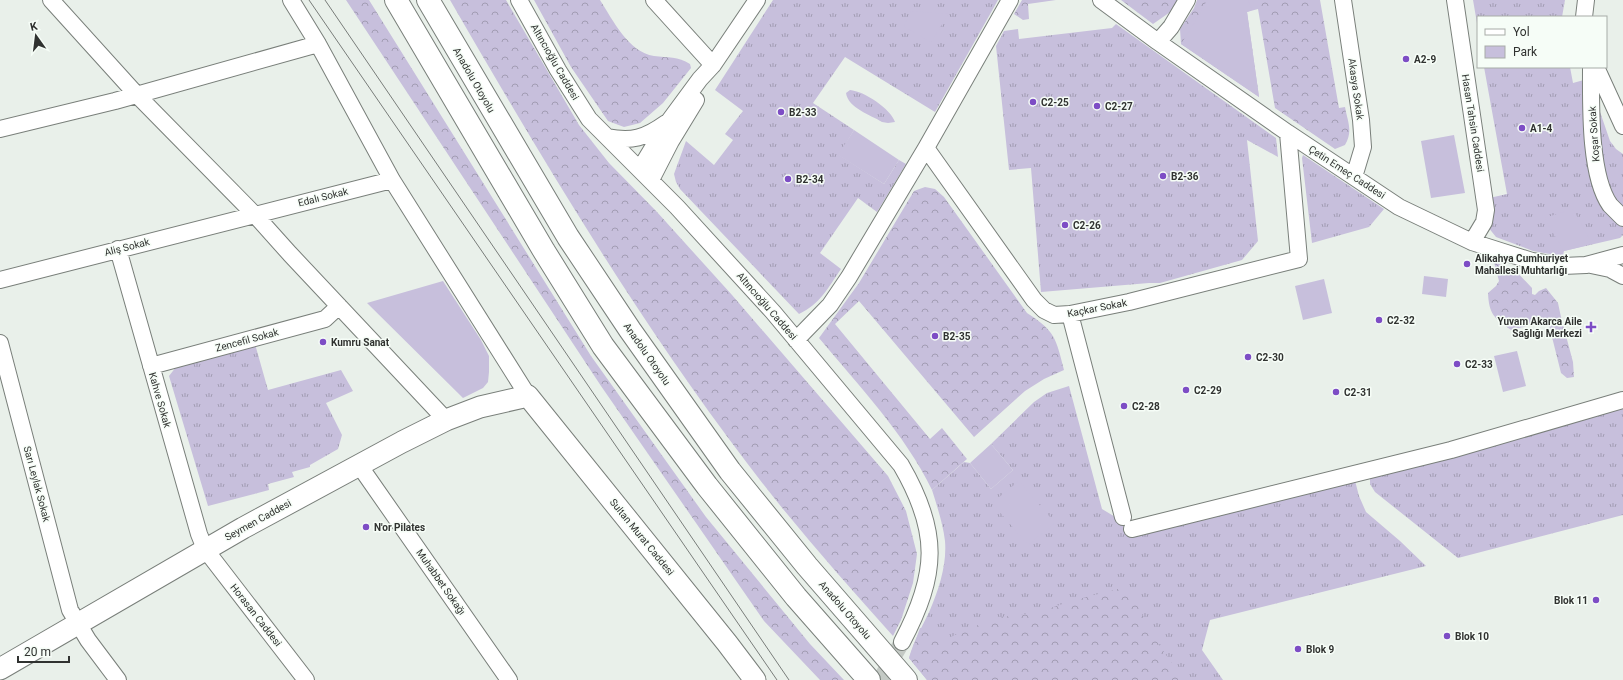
<svg xmlns="http://www.w3.org/2000/svg" width="1623" height="680" viewBox="0 0 1623 680" font-family="Roboto,sans-serif">
  <style>
    .grass { fill: url(#grass-tufts) }
    .forest { fill: url(#forest-crowns) }
    .park { fill: #c7bfdc }
    .lines { fill: none; stroke-linecap: round; stroke-linejoin: round }
    .minor-tunnel { stroke: #c4cac5; stroke-width: 16; stroke-dasharray: 16 8; stroke-linecap: butt }
    .minor-casing { stroke: #797f7a; stroke-width: 18 }
    .major-casing { stroke: #797f7a; stroke-width: 23 }
    .highway-casing { stroke: #797f7a; stroke-width: 24 }
    .minor { stroke: #fff; stroke-width: 16 }
    .major { stroke: #fff; stroke-width: 21 }
    .highway { stroke: #fff; stroke-width: 22 }
    .tram { stroke: #797d7a; stroke-width: 1 }
    .poi-dot { fill: #7d4dc5; stroke: #f6fdf7; stroke-width: 1.5 }
    .labels { text-anchor: middle; dominant-baseline: central; stroke-width: 3; stroke-linejoin: round; paint-order: stroke }
    .poi-label { font-size: 10px; font-weight: bold; fill: #303230; stroke: #f6fdf7; text-anchor: start }
    .street-label { font-size: 10px; fill: #303230; stroke: #f6fdf7 }
  </style>
  <defs>
    <pattern id="grass-tufts" width="24" height="20" patternUnits="userSpaceOnUse"><rect width="24" height="20" fill="#c7bfdc"/><path d="M3 7l-1-3M5 7V3M7 7l1-3M15 17l-1-3M17 17v-4M19 17l1-3" fill="none" stroke="#a29cb3"/></pattern>
    <pattern id="forest-crowns" width="20" height="18" patternUnits="userSpaceOnUse"><rect width="20" height="18" fill="#c7bfdc"/><path d="M2 6a3 3 0 1 1 6 0M12 15a3 3 0 1 1 6 0" fill="none" stroke="#a29cb3"/></pattern>
  </defs>
  <rect width="100%" height="100%" fill="#e9f0ea"/>
  <path class="grass" d="M773,0H998L935,112L845,57L813,103L854,130L839,155L884,184L899,160L906,164L877,212L858,198L820,253L841,269C828,288 820,304 799,314L680,189L676,182L674,174L686,141L714,165L733,140L725,134L743,111L715,90Z
    M1473,0H1565L1562,17H1478V29Z
    M1116,24L1276,138L1278,157L1247,140L1258,241L1242,260L1160,283H1149L1041,292L1031,168L1009,170L996,46L1004,31L1018,29L1019,39L1112,28Z
    M1484,67H1570L1573,83L1591,78L1598,106L1610,141L1616,149L1623,154V235L1620,238L1564,251L1563,255H1555L1533,251L1496,237L1484,222L1485,199L1507,194Z
    M850,90C864,91 891,109 895,122L888,123L882,122C871,115 848,108 846,93Z
    M1303,155L1384,209L1369,227L1312,243L1302,158Z
    M255,344L268,390L341,370L353,391L326,403L342,435L338,449L310,465V467L292,472L294,477L268,484L269,490L208,506L169,376L176,367Z
    M1069,386L1102,509L1117,518L1132,529L1353,473L1359,496L1366,512L1400,541L1426,566L1210,620L1202,650L1223,680H927L909,658C914,640 922,627 930,610C939,589 947,564 945,541C943,524 937,506 932,490L964,462L970,463L991,489L1013,470L991,444L1034,402L1047,393Z
    M1623,407V515L1458,558L1375,492L1370,484V469Z"/>
  <path class="forest" d="M346,0H369L591,356L706,517L810,644L844,680H820L764,621L601,386Z
    M450,0H506L579,125L609,163L657,212L732,295L888,476L906,511L917,554L913,583L901,620L893,636C843,580 792,523 747,463C636,317 542,159 450,0Z
    M534,0H600C613,20 628,52 654,56C668,58 678,56 690,64L691,68L663,103L640,123L624,127L608,121L571,67Z
    M1022,0H1056L1028,4L1029,19L1023,20L1014,14Z
    M1121,0H1179L1176,8L1153,24Z
    M1197,0H1320L1339,108L1345,107C1348,123 1353,131 1345,145L1335,149L1275,108L1258,9L1247,12L1259,97L1181,44L1180,29L1194,8Z
    M925,187L935,189L944,197L1027,313C1055,331 1056,338 1064,370L1044,379L1025,391L974,437L859,301L835,324L930,439L942,428L967,459L932,490C905,434 859,386 819,338L859,283L914,191Z
    M1494,262L1515,270L1532,288V294L1535,295L1539,291L1546,288L1558,303L1561,317L1573,362L1574,377L1567,378L1561,373L1548,321L1511,330C1494,318 1489,314 1488,293L1496,286L1499,281Z
    M1118,589H1126L1133,596C1147,626 1163,655 1186,680H927L909,658L920,628L931,629L936,642H940L966,630L995,618L1038,612L1075,600Z"/>
  <path class="park" d="M1207,0H1248L1252,10L1247,12L1259,97L1181,44L1201,12Z
    M911,11L948,14L931,43L904,26Z
    M854,130L899,160L884,184L838,155Z
    M1454,135L1465,193L1431,198L1421,141Z
    M1573,209L1592,244L1564,251L1544,218Z
    M1424,276L1448,279L1446,297L1422,294Z
    M1324,279L1332,313L1303,320L1295,286Z
    M443,281L481,340L489,356V372L488,382L483,388L463,398L367,303Z
    M1517,351L1526,386L1503,392L1494,356Z
    M991,444L1013,470L991,489L970,463Z
    M1019,481L1055,523L1028,545L992,503Z"/>
  <g class="lines">
    <path class="minor-tunnel" d="M880,680L902,642"/>
    <defs>
      <path id="minor" d="M51,0L137,95L255,215L290,254L446,420
        M291,0L318,44L392,180L528,396
        M519,0L558,70L589,119L677,207L773,312L901,465C940,532 938,574 902,642
        M654,0L713,65
        M1101,0L1158,42L1288,133L1399,207L1472,242L1532,261L1563,266L1586,265L1623,255
        M1343,0L1361,120L1363,147L1354,177
        M1455,0L1486,210L1484,222L1472,242
        M1584,17L1586,0
        M1158,42L1171,27L1187,0
        M1591,67C1591,104 1589,175 1610,205C1614,209 1619,214 1623,218
        M1596,67L1623,126
        M0,129L115,101L318,44
        M607,137C632,142 645,138 666,123
        M926,148L1034,300L1044,310L1054,315L1070,314L1129,302L1299,259L1288,133
        M640,169L669,121L700,79L713,65L757,0
        M651,180L671,141L696,100
        M118,249L199,534L205,549L306,680
        M1591,265L1610,269L1623,276
        M0,280L392,180
        M1070,314L1123,517
        M796,340L830,305L849,277L926,148L1010,0
        M0,343L70,610L88,640L118,680
        M151,366L325,319L339,306
        M359,465L509,680
        M1132,529L1451,450L1623,400"/>
      <path id="major" d="M0,669L243,528L402,442L446,420L480,407L528,396L727,643L755,680"/>
      <path id="highway" d="M396,0L544,251L603,346L707,486L796,597L869,680
        M428,0L568,237L630,330L730,471L807,566L906,680"/>
    </defs>
    <use href="#minor" class="minor-casing"/>
    <use href="#major" class="major-casing"/>
    <use href="#highway" class="highway-casing"/>
    <use href="#minor" class="minor"/>
    <use href="#major" class="major"/>
    <use href="#highway" class="highway"/>
    <path class="tram" d="M309,0L777,680
      M325,0L789,680"/>
  </g>
  <g class="poi-dot">
    <circle cx="1406" cy="59" r="4"/>
    <circle cx="1033" cy="102" r="4"/>
    <circle cx="1097" cy="106" r="4"/>
    <circle cx="781" cy="112" r="4"/>
    <circle cx="1522" cy="128" r="4"/>
    <circle cx="1163" cy="176" r="4"/>
    <circle cx="788" cy="179" r="4"/>
    <circle cx="1065" cy="225" r="4"/>
    <circle cx="1467" cy="264" r="4"/>
    <circle cx="1379" cy="320" r="4"/>
    <path d="M1589 321h4v4h4v4h-4v4h-4v-4h-4v-4h4z"/>
    <circle cx="935" cy="336" r="4"/>
    <circle cx="323" cy="342" r="4"/>
    <circle cx="1248" cy="357" r="4"/>
    <circle cx="1457" cy="364" r="4"/>
    <circle cx="1186" cy="390" r="4"/>
    <circle cx="1336" cy="392" r="4"/>
    <circle cx="1124" cy="406" r="4"/>
    <circle cx="366" cy="527" r="4"/>
    <circle cx="1596" cy="600" r="4"/>
    <circle cx="1447" cy="636" r="4"/>
    <circle cx="1298" cy="649" r="4"/>
  </g>
  <g class="labels">
    <g class="poi-label">
      <text x="1414" y="59">A2-9</text>
      <text x="1041" y="102">C2-25</text>
      <text x="1105" y="106">C2-27</text>
      <text x="789" y="112">B2-33</text>
      <text x="1530" y="128">A1-4</text>
      <text x="1171" y="176">B2-36</text>
      <text x="796" y="179">B2-34</text>
      <text x="1073" y="225">C2-26</text>
      <text x="1475" y="258">Alikahya Cumhuriyet<tspan x="1475" dy="12">Mahallesi Muhtarlığı</tspan></text>
      <text x="1387" y="320">C2-32</text>
      <text x="1582" y="321" text-anchor="end">Yuvam Akarca Aile<tspan x="1582" dy="12">Sağlığı Merkezi</tspan></text>
      <text x="943" y="336">B2-35</text>
      <text x="331" y="342">Kumru Sanat</text>
      <text x="1256" y="357">C2-30</text>
      <text x="1465" y="364">C2-33</text>
      <text x="1194" y="390">C2-29</text>
      <text x="1344" y="392">C2-31</text>
      <text x="1132" y="406">C2-28</text>
      <text x="374" y="527">N'or Pilates</text>
      <text x="1588" y="600" text-anchor="end">Blok 11</text>
      <text x="1455" y="636">Blok 10</text>
      <text x="1306" y="649">Blok 9</text>
    </g>
    <g class="street-label">
      <text transform="translate(555 62) rotate(60)">Altıncıoğlu Caddesi</text>
      <text transform="translate(474 80) rotate(60)">Anadolu Otoyolu</text>
      <text transform="translate(1356 89) rotate(82)">Akasya Sokak</text>
      <text transform="translate(1473 123) rotate(81)">Hasan Tahsin Caddesi</text>
      <text transform="translate(1594 134) rotate(-94)">Koşar Sokak</text>
      <text transform="translate(1347 172) rotate(33)">Çetin Emeç Caddesi</text>
      <text transform="translate(323 197) rotate(-14)">Edalı Sokak</text>
      <text transform="translate(127 247) rotate(-14)">Aliş Sokak</text>
      <text transform="translate(767 306) rotate(49)">Altıncıoğlu Caddesi</text>
      <text transform="translate(1097 308) rotate(-11)">Kaçkar Sokak</text>
      <text transform="translate(247 340) rotate(-15)">Zencefil Sokak</text>
      <text transform="translate(647 354) rotate(55)">Anadolu Otoyolu</text>
      <text transform="translate(160 400) rotate(74)">Kahve Sokak</text>
      <text transform="translate(37 484) rotate(75)">Sarı Leylak Sokak</text>
      <text transform="translate(258 520) rotate(-29)">Seymen Caddesi</text>
      <text transform="translate(642 537) rotate(51)">Sultan Murat Caddesi</text>
      <text transform="translate(441 582) rotate(55)">Muhabbet Sokağı</text>
      <text transform="translate(845 610) rotate(49)">Anadolu Otoyolu</text>
      <text transform="translate(256 615) rotate(52)">Horasan Caddesi</text>
    </g>
  </g>
  <rect x="1477" y="16" width="130" height="52" fill="#f6fdf7" stroke="#a7aca7"/>
  <rect x="1485" y="29" width="20" height="6" fill="#ffffff" stroke="#a7aca7"/>
  <text x="1513" y="36" font-size="12" fill="#303230">Yol</text>
  <rect x="1485" y="46" width="20" height="12" fill="#c7bfdc" stroke="#a7aca7"/>
  <text x="1513" y="56" font-size="12" fill="#303230">Park</text>
  <g transform="translate(36 36) rotate(346)" stroke="#f6fdf7" stroke-width="3" paint-order="stroke">
  <path d="M0-3L7 15L0 10L-7 15Z" fill="#303230"/>
  <text y="-6" font-size="11" font-weight="bold" text-anchor="middle" fill="#303230">K</text>
  </g>
  <path d="M18 656v6h51v-6" fill="none" stroke="#303230" stroke-width="2"/>
  <text x="24" y="656" font-size="12" fill="#303230" stroke="#f6fdf7" stroke-width="3" paint-order="stroke">20 m</text>
</svg>
